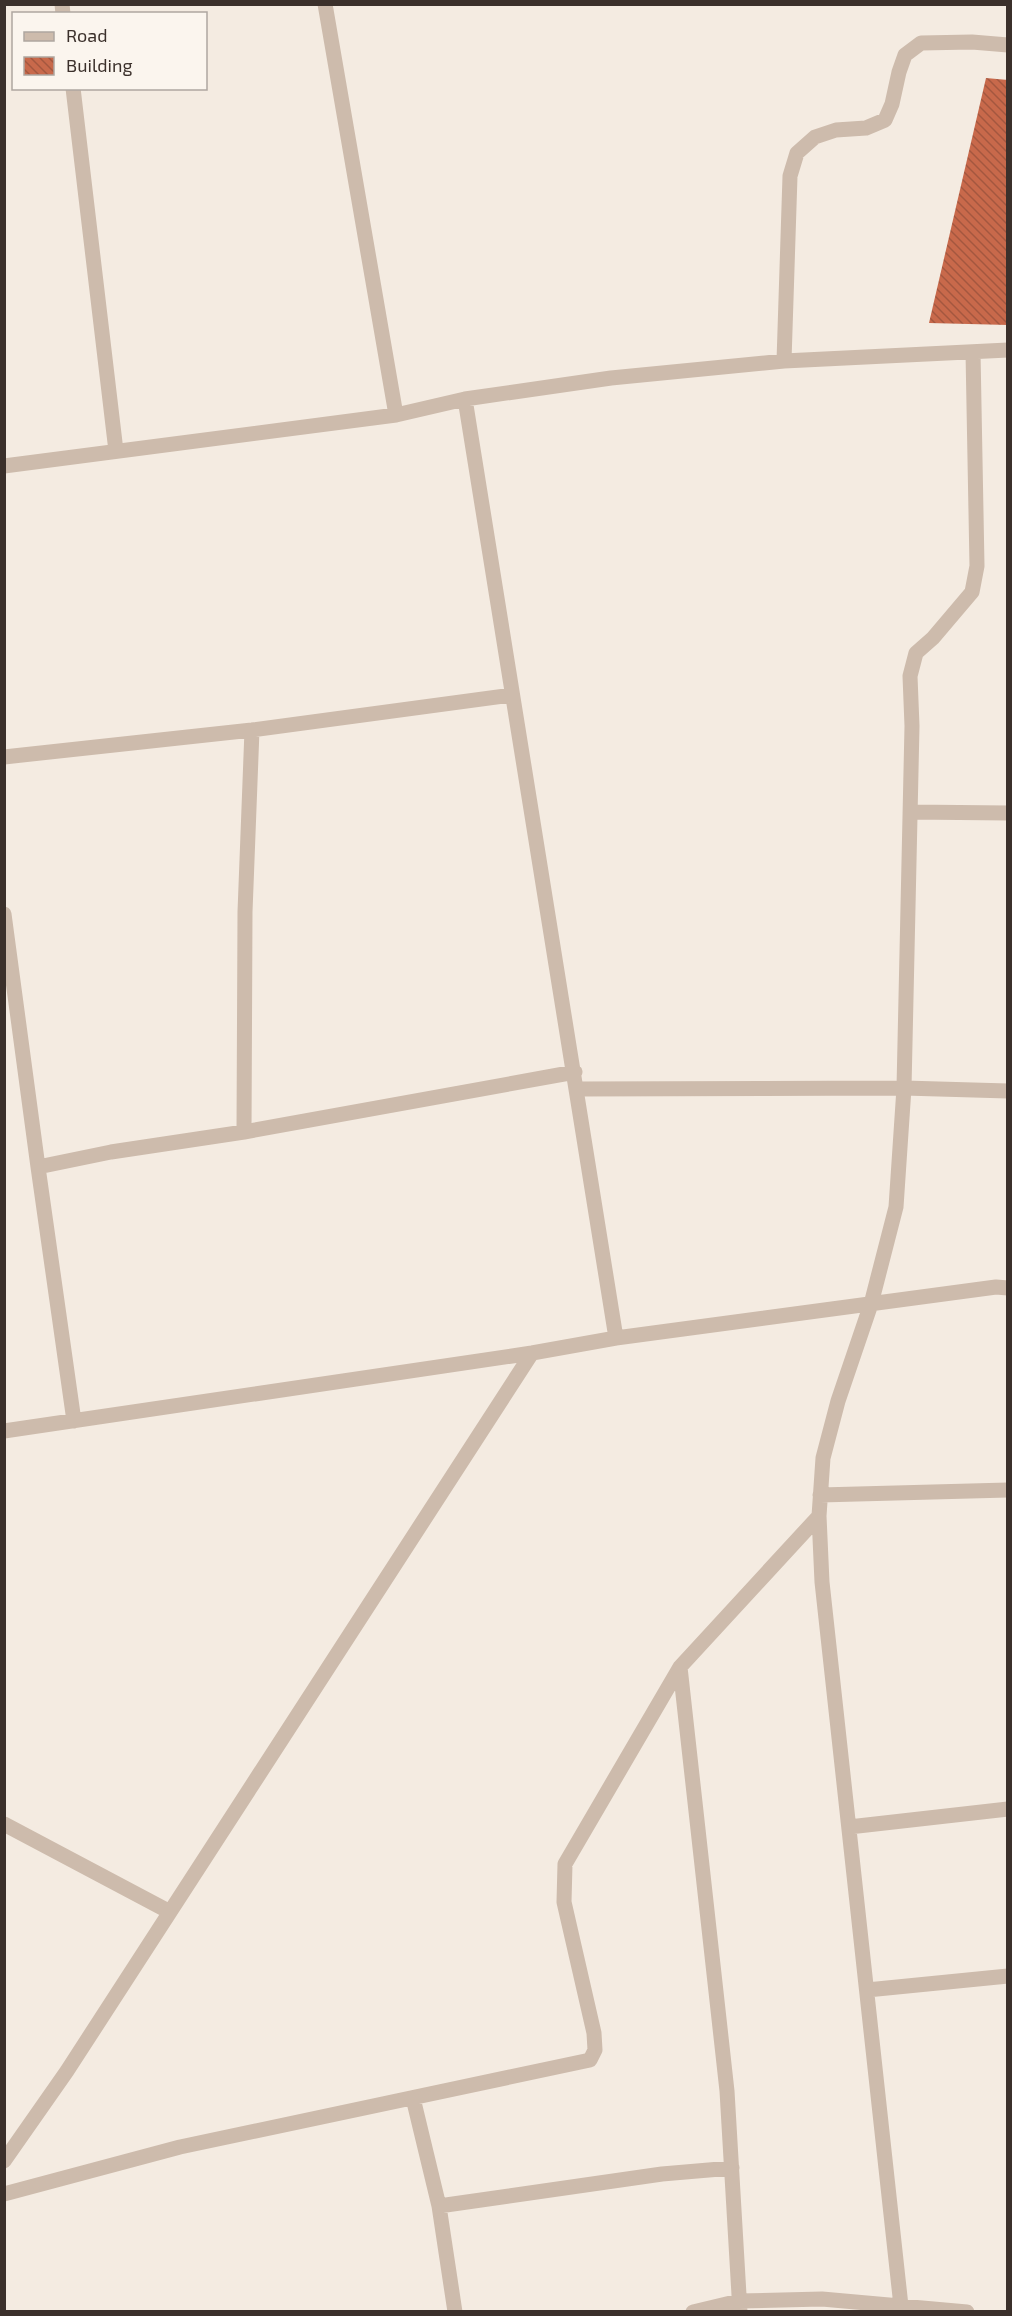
<svg xmlns="http://www.w3.org/2000/svg" width="1012" height="2316" viewBox="0 0 1012 2316" font-family="'Exo 2',sans-serif">
  <style>
    .building { fill: url(#building-back-hatch) }
    .lines { fill: none; stroke-linecap: round; stroke-linejoin: round }
    .minor { stroke: #cdbbac; stroke-width: 15 }
  </style>
  <defs>
    <pattern id="building-back-hatch" width="6" height="6" patternUnits="userSpaceOnUse" patternTransform="scale(1.5)"><rect width="6" height="6" fill="#c8694b"/><path d="M-1 5l2 2M0 0l6 6M5-1l2 2" fill="none" stroke="#a4573f"/></pattern>
  </defs>
  <rect width="100%" height="100%" fill="#f4ebe1"/>
  <path class="building" d="M986,78L1008,80V325L929,323Z"/>
  <g class="lines">
    <path class="minor" d="M62,4L63,14
      M325,4L396,415
      M73,88L116,451
      M784,361L790,176L797,153L815,137L836,130L866,128L885,120L892,104L899,72L905,55L921,43L972,42L1008,45
      M465,399L616,1338
      M4,466L396,415L465,399L611,378L784,361L1008,350
      M252,730L245,912L244,1132L575,1072
      M4,757L252,730L512,695
      M910,812L1008,813
      M4,914L38,1167
      M577,1089L904,1088L1008,1091
      M74,1421L38,1167L111,1152L244,1132
      M4,1431L532,1353L616,1338L996,1287L1008,1288
      M820,1495L1008,1490
      M680,1667L727,2091L740,2312
      M4,1824L170,1912
      M849,1827L1008,1809
      M867,1990L1008,1976
      M413,2098L439,2206L455,2312
      M4,2161L67,2071L532,1353
      M4,2194L180,2147L590,2060L595,2050L594,2033L564,1902L565,1864L680,1667L819,1516
      M439,2206L662,2174L732,2168
      M901,2306L822,1582L819,1516L823,1458L838,1401L871,1304L896,1207L904,1088L912,726L910,676L916,653L933,638L972,592L977,566L973,352
      M693,2312L739,2301L822,2299L967,2312"/>
  </g>
  <rect width="1012" height="2316" fill="none" stroke="#3b302b" stroke-width="12"/>
  <rect x="12" y="12" width="195" height="78" fill="#fbf5ee" stroke="#aea6a0" stroke-width="1.5"/>
  <rect x="24" y="32" width="30" height="9" fill="#cdbbac" stroke="#aea6a0" stroke-width="1.5"/>
  <text x="66" y="42" font-size="18" fill="#3b302b">Road</text>
  <rect x="24" y="57" width="30" height="18" fill="url(#building-back-hatch)" stroke="#aea6a0" stroke-width="1.5"/>
  <text x="66" y="72" font-size="18" fill="#3b302b">Building</text>
</svg>
